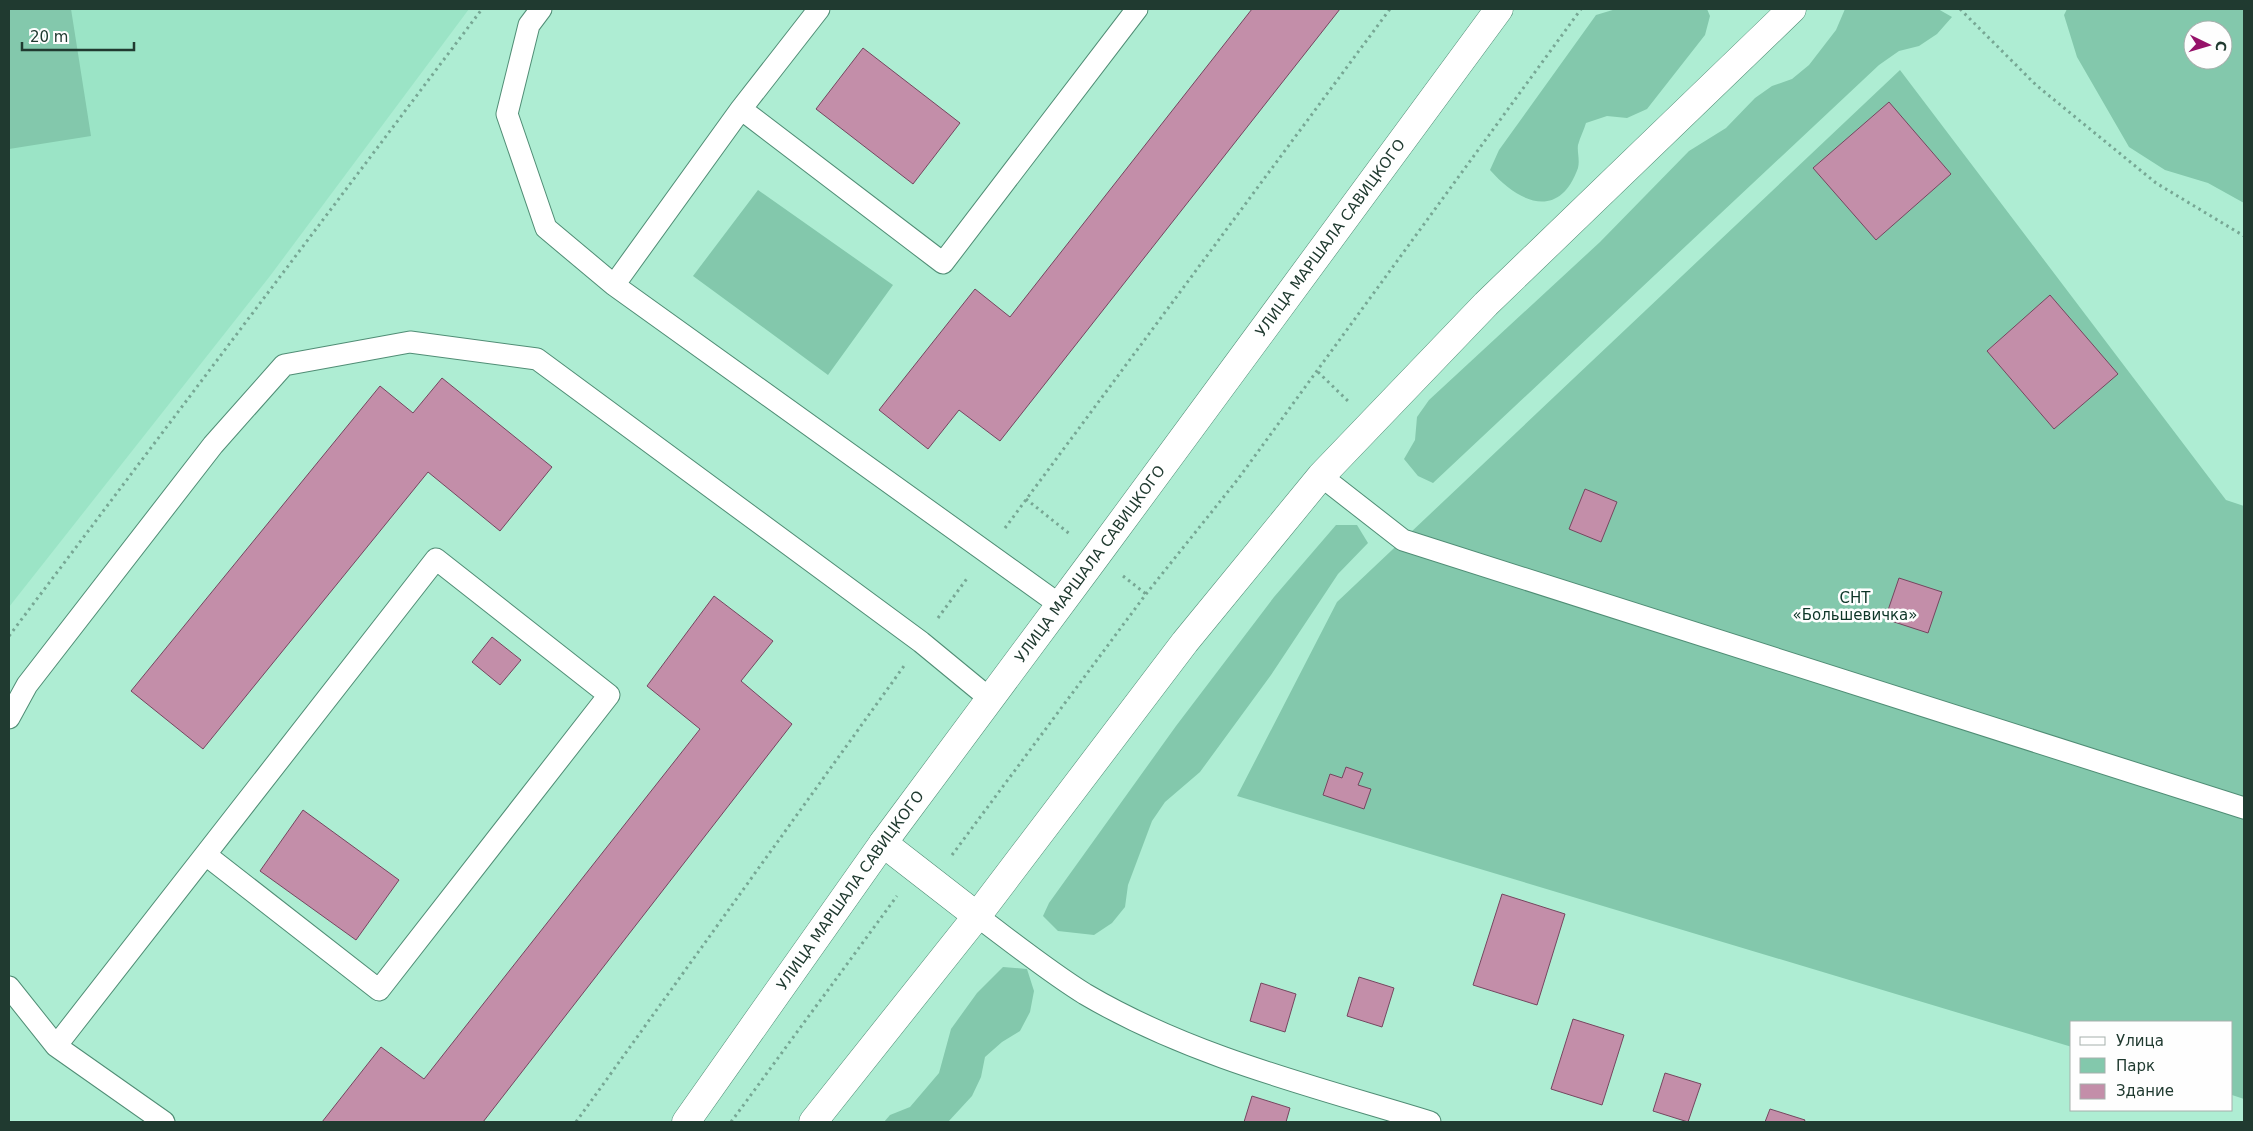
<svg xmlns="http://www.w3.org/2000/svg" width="2253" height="1131" viewBox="0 0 2253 1131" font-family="'DejaVu Sans',sans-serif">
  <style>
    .built { fill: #9be4c6 }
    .green { fill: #83c8ac; fill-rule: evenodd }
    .building { fill: #c38ea9; stroke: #75465f }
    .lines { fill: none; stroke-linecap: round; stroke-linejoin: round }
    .lane-casing { stroke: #508d75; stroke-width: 23 }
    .street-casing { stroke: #508d75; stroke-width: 29 }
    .secondary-casing { stroke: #508d75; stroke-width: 29 }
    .path { stroke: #77a794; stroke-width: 3; stroke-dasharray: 2.5 4; stroke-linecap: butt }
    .lane { stroke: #fff; stroke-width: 21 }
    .street { stroke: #fff; stroke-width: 28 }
    .secondary { stroke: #fff; stroke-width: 28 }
    .labels { text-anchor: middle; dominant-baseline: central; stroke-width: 5; stroke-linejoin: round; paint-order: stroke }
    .street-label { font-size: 15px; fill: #203a30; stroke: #fefefe }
    .park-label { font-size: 15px; fill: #0d3527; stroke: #fefefe }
  </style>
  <rect width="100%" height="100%" fill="#aeedd3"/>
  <path class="built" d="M9,9H469L270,276L9,607Z"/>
  <path class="green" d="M9,9H71L91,136L9,149Z
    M1616,9H1707L1710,16L1705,35L1647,109L1627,118L1607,116L1586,123C1584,130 1580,137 1578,145C1577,152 1580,160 1578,168C1559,221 1519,203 1490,170L1499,150L1596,15Z
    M1845,9H1938L1952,17L1937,34L1919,46L1899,51L1879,65L1433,483L1418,476L1404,459L1415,440L1417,417L1429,400L1600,242L1689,151L1726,128L1755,98L1772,86L1792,79L1809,65L1836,30Z
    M2067,9H2244V203L2208,183L2165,170L2129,147L2077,57L2064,15ZM2193,30H2223V60H2193Z
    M1900,70L2226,500L2244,506V1099L2232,1095V1022H2072V1047L1237,796L1337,602Z
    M758,190L893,285L828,375L693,276Z
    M1336,525H1357L1368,543L1338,574L1271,675L1200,772L1165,802L1152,821L1128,885L1125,907L1112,923L1094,935L1058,931L1043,916L1049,903L1176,726L1274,597Z
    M1003,967L1027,969L1034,991L1030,1012L1020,1031L1002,1042L985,1057L981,1077L972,1096L948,1122H884L890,1115L910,1107L939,1073L951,1029L977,993Z"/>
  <path class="building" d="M1252,9H1340L1000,441L959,410L928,449L879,410L975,289L1010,317Z
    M863,48L960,123L913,184L816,109Z
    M1889,102L1951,174L1876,240L1813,168Z
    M2050,295L2118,374L2054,429L1987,351Z
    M442,378L552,467L500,531L428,472L203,749L131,691L380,386L413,413Z
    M1585,489L1617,502L1601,542L1569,529Z
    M1899,578L1942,592L1928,633L1885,619Z
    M714,596L773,641L741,681L792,724L483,1122H322L381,1047L424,1079L700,729L647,686Z
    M492,637L521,660L500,685L472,662Z
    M1346,767L1363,773L1358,785L1371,789L1364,809L1323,795L1330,774L1342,778Z
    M303,810L399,880L356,940L260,871Z
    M1502,894L1565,914L1537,1005L1473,985Z
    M1359,977L1394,988L1382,1027L1347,1016Z
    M1261,983L1296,994L1285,1032L1250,1021Z
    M1573,1019L1624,1035L1602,1105L1551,1089Z
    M1665,1073L1701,1084L1688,1122L1653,1111Z
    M1252,1096L1290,1108L1286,1122H1244Z
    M1770,1109L1805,1120L1804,1122H1765Z"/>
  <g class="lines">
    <defs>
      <path id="lane" d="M541,9L529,25L507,114L546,228L614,285L1060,605
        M741,109L943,263L1137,9
        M614,285L741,109L819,9
        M1321,476L1403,540L2244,808
        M9,718L27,685L213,445L284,365L410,342L537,359L921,642L989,698
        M977,916C1012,942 1048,971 1085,994C1192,1057 1313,1086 1430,1122
        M9,987L56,1046L164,1122
        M56,1046L436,559L609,695L379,990L206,855"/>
      <path id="street" d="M883,843L977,916"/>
      <g id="secondary">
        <path id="s1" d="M686,1122L883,843L1097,555L1499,9"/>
        <path d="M813,1122L977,916L1185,642L1321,476L1486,304L1792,9"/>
      </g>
    </defs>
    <use href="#lane" class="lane-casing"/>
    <use href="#street" class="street-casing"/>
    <use href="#secondary" class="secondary-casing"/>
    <path class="path" d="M1960,9L2036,85L2156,183L2244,236
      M1318,372L1348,401
      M1026,499L1071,535
      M1005,528L1390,9
      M1123,576L1146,594
      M938,618L968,577
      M9,636L482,9
      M952,855L1146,594L1238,479L1581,9
      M576,1122L904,666
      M731,1122L897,896"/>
    <use href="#lane" class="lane"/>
    <use href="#street" class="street"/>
    <use href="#secondary" class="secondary"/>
  </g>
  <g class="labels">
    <g class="street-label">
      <text stroke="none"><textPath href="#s1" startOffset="1094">УЛИЦА МАРШАЛА САВИЦКОГО</textPath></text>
      <text stroke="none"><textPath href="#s1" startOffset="689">УЛИЦА МАРШАЛА САВИЦКОГО</textPath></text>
      <text stroke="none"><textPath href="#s1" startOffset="284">УЛИЦА МАРШАЛА САВИЦКОГО</textPath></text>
    </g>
    <g class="park-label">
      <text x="1855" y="598">СНТ<tspan x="1855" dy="17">«Большевичка»</tspan></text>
    </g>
  </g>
  <rect width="2253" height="1131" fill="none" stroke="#203a30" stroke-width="20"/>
  <rect x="2070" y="1021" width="162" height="90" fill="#fefefe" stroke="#a5b0ac"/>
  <rect x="2080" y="1037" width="25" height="8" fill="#ffffff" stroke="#a5b0ac"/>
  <text x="2116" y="1046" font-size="15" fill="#203a30">Улица</text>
  <rect x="2080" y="1058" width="25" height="15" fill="#83c8ac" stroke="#a5b0ac"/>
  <text x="2116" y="1071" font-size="15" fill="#203a30">Парк</text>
  <rect x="2080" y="1084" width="25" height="15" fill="#c38ea9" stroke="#a5b0ac"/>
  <text x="2116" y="1096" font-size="15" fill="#203a30">Здание</text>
  <g transform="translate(2208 45) rotate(95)"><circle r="24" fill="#fefefe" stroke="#a5b0ac"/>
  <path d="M0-4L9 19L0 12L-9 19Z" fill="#961269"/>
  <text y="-8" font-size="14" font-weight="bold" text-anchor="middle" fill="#203a30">С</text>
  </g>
  <path d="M22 42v8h112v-8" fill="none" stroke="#203a30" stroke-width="2.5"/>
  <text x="30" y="42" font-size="15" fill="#203a30" stroke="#fefefe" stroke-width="4" paint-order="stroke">20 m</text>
</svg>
